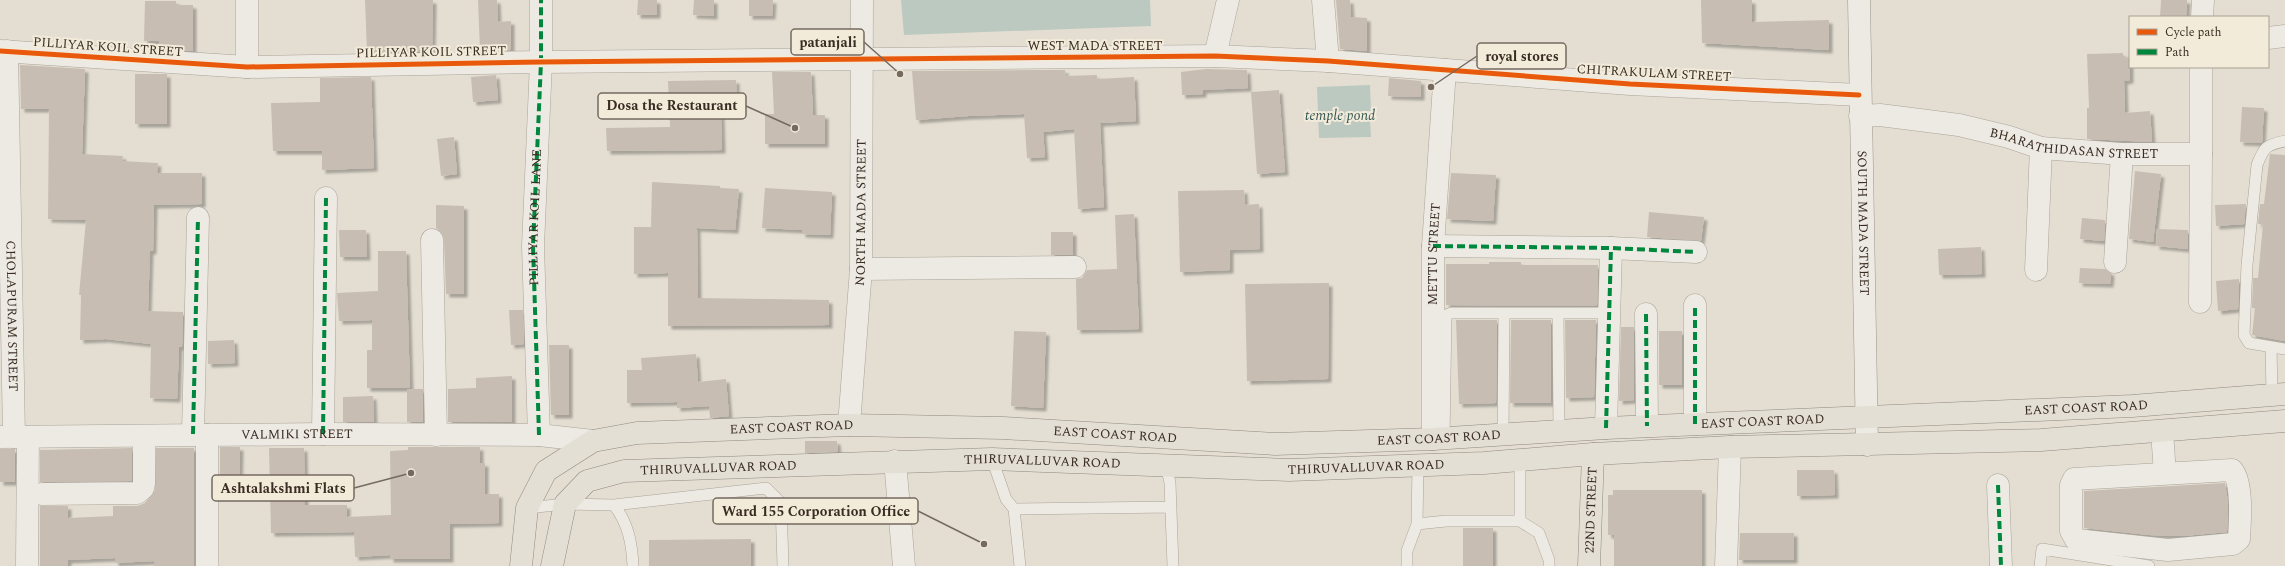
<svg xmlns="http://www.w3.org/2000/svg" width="2285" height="566" viewBox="0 0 2285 566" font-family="Spectral,serif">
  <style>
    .water { fill: #bcc9c0 }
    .building { fill: #c8bdb3; filter: url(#shadow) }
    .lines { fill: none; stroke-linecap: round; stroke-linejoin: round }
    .lane-casing { stroke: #aaa39a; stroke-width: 12 }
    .street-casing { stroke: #aaa39a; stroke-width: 23 }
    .secondary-casing { stroke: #9a938a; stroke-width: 23 }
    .primary-casing { stroke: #8f8981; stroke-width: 23 }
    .lane { stroke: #edeae3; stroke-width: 11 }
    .street { stroke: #edeae3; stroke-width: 22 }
    .secondary { stroke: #edeae3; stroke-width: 22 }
    .primary { stroke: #e4dfd5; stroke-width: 22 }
    .quiet { stroke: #00873e; stroke-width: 4; stroke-dasharray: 8 4; stroke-linecap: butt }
    .cycleway-casing { stroke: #f3ebda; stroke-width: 8 }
    .cycleway { stroke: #e8590c; stroke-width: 5 }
    .labels { text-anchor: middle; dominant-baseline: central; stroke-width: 4; stroke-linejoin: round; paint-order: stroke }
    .street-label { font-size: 13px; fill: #392c22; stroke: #f3ebda }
    .water-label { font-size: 14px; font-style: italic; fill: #335753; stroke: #f3ebda }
    .leader { fill: none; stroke: #756a60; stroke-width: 1.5 }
    .callout-dot { fill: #756a60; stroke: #f3ebda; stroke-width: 1.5 }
    .callout { fill: #f3ebda; stroke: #756a60; stroke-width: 1.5 }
    .callout-label { font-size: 14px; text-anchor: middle; font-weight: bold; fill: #392c22 }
  </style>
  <defs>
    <filter id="shadow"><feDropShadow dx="3.5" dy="3.5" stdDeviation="1" flood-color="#0004"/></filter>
  </defs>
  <rect width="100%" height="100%" fill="#e4ded2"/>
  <path class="water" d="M901,0H1150L1151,26L904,35Z
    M1370,85L1371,111H1362L1363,119H1370L1371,137L1319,138L1317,87Z"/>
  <path class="building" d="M365,0H433L432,51L367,52Z
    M478,0H497L498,22L511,21V50L480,51Z
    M638,0H657V15H637Z
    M694,0H714V16L693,15Z
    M749,0H773L772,16H749Z
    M1336,0H1350L1351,17L1367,18V51L1340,49Z
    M1701,0H1752V22L1829,20V50L1702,43Z
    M2161,0H2187L2186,17H2160Z
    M145,1H176V5H193V51L159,49V41H144Z
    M2123,53V58L2130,57V80L2124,81L2125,113L2150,111L2152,142L2087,139V108H2089L2087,54Z
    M20,65L85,69L82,154L123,156L122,161L158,163L157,173H202V204L154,205L153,251H150L148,311L183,312L182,347H179L177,399L150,398L151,344L106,339L80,340L81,295H79L86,220L48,219L49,109H21Z
    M1206,69L1247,70L1248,88L1203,90V94L1182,95L1181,72Z
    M1039,70H1065L1066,76L1097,75V79L1134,77L1136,121L1100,123L1104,207L1078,209L1074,129L1043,132L1045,157L1027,158L1024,114L968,116L916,120L912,71Z
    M772,72H811L813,115H825V144H765V114H774Z
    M135,74H167V124H135Z
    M496,75L498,100L473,102L471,77Z
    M371,77L374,168L322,170V151H273L271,103L320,102V78Z
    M1389,78L1421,81V97L1388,96Z
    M736,80L737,114L721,115L722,150L607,151L606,128L670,127L668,81Z
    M1279,90L1285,172L1257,174L1251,92Z
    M2242,107L2264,108L2262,143L2240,142Z
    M454,137L457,174L441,176L437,139Z
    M2270,154L2285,155V341L2252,335L2255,308H2252L2253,278H2258L2263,224H2258L2260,204H2264Z
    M2135,171L2161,174L2153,242L2129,239Z
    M1451,173L1496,175L1493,221L1447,219Z
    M652,182L720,186V188L739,189L735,230L697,228L698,298L829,300V325L668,326V273L634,274V227H651Z
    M765,188L832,192L830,235L802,234V230L762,228Z
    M1244,190L1245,205L1259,204L1260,249L1230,250V270L1180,272L1178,191Z
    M2246,204L2244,224L2216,226L2215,205Z
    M436,205L464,206V294H446L444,240L442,233L436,228Z
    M1649,212L1704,217L1701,241L1647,237Z
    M1134,214L1139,329L1077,330L1076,279L1082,278L1087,270L1117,269L1115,215Z
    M2082,218L2105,220L2104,241L2080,239Z
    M2157,229L2188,230V249L2156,246Z
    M339,230H366L367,257H340Z
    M1051,232H1073V255H1051Z
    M1981,247L1982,274L1939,275L1938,249Z
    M378,251H406L410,388H367V350H372V320L339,321L337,293L378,291Z
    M1489,262H1521V265H1598L1597,306L1446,305V264H1489Z
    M2080,268L2105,269L2111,273L2110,284L2079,283Z
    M2239,279L2238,309L2218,311L2216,281Z
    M1329,283L1328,379L1247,381L1245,284Z
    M509,310H523L524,344L511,345Z
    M1456,320H1497L1496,403L1459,404Z
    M1511,320H1551V403H1510Z
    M1565,320H1596L1594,397L1566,398Z
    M1621,327H1634V400L1619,401Z
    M1014,331L1046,332L1043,408L1011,406Z
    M1659,331H1682V385H1659Z
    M234,340L235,363L208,364V341Z
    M549,345H569V415H551Z
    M696,354L698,382L726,379L729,416L710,418L709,406L677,408V402L627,403V370H642L641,358Z
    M512,376V422H448V389L476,388V378Z
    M407,389H423V422H407Z
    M373,396L374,422H343V397Z
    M805,441H837L838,452L805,453Z
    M220,447H240L239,495L220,494Z
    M408,447H480V463H485V494H499V523L450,524V559H390V555L355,557L354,532L271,533L269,448H304L305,505H347V517L391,515L390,451L408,450Z
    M132,448V481L40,482V450Z
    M156,448H194V566H154V561L115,563V558L68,560V566H40V506H68V518L113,516V506H137L145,503L155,490Z
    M0,449H15V482H0Z
    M1797,470H1834L1835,495L1797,496Z
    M2225,483L2228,503L2227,532L2183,536L2149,535L2084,528V491Z
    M1613,490H1702V566H1614V535H1608V495H1613Z
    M1463,528H1493V566H1463Z
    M1740,533H1794V560H1739Z
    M751,539V566H649V540Z"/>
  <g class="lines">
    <defs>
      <path id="lane" d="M2285,141C2266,145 2264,147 2257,165L2247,265L2244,335L2249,343L2285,349
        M1558,313L1559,431
        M2271,347L2272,395
        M1503,435L1504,313
        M1444,439L1446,315L1451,313H1609
        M992,459L1006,499L1014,509L1020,566
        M1520,460V521
        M1166,464L1170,483L1173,566
        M614,505L766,488L781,503L783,566
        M527,508L565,504L614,505C628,523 632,543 633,566
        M1014,509L1171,507
        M1417,524L1418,466
        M1407,566V551L1417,524L1446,521H1520L1539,533L1549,560V566
        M2040,566L2042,549L2149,566"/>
      <g id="street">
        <path d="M247,0V67"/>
        <path d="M1323,0L1328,61"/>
        <path d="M2202,17L2203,0"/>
        <path d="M2268,38L2285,36"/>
        <path d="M0,51L247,67L541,62L1215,56L1328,61L1630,84L1859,95"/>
        <path id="s1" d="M7,51L14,437"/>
        <path d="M1215,56L1228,0"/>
        <path id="s2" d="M1860,116L1880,115L1959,125L2009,137L2041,148L2122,154H2201V67"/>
        <path d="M432,240L436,435"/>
        <path d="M1433,246L1611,248L1696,252"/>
        <path d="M2115,262L2122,154"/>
        <path d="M861,269L1075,267"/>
        <path d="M2036,270L2041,148"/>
        <path d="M2200,302L2201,154"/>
        <path d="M1646,314L1647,426"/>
        <path d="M1695,424V305"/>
        <path id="s3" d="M849,425L861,269L862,0"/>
        <path d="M1606,428L1611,248"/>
        <path d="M2162,432L2165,473"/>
        <path d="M193,434L198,218"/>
        <path d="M323,434L326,198"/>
        <path d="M207,435V566"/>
        <path d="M539,435L533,246L541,62V0"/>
        <path id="s4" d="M0,437L323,434L539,435L593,441"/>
        <path id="s5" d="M1433,439V246L1445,70"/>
        <path d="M895,461L904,566"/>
        <path d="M2232,470C2243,483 2240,521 2239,539L2233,544L2168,550L2076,540L2071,531V485L2074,479Z"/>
        <path d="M1998,485L2001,566"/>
        <path d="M42,494L137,493L143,488L144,483V436"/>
        <path d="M27,566L28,437"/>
        <path d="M1726,566L1730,447"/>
      </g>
      <g id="secondary">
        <path id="s6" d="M1859,0L1867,445"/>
      </g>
      <g id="primary">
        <path id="s7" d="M521,566L527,508L546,471L593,441L637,433L849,425L1003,428L1275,444L1433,439L1606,428L2132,406L2285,394"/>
        <path id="s8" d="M552,566L565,504L587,481L624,471L992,459L1289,470L1484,463L1593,454L1730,447L2041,440L2285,421"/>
        <path id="s9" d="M1589,566L1593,454"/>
      </g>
    </defs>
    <use href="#lane" class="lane-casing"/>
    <use href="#street" class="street-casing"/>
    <use href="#secondary" class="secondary-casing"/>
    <use href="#primary" class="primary-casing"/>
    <use href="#lane" class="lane"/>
    <use href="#street" class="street"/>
    <use href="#secondary" class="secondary"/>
    <use href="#primary" class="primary"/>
    <g class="quiet">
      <path d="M1433,246L1611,248L1696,252"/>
      <path d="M1646,314L1647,426"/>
      <path d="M1695,424V305"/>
      <path d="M1606,428L1611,248"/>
      <path d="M193,434L198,218"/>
      <path d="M323,434L326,198"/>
      <path id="s10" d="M539,435L533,246L541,62V0"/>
      <path d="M1998,485L2001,566"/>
    </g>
    <defs>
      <path id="cycleway" d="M0,51L247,67L541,62L1215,56L1328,61L1630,84L1859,95"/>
    </defs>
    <use href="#cycleway" class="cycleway-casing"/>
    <use href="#cycleway" class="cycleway"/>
  </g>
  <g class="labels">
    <g class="street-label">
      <text x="1095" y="46">WEST MADA STREET</text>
      <text transform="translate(108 47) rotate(4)">PILLIYAR KOIL STREET</text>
      <text transform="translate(431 52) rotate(-1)">PILLIYAR KOIL STREET</text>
      <text transform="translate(1654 73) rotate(3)">CHITRAKULAM STREET</text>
      <text stroke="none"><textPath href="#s2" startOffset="217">BHARATHIDASAN STREET</textPath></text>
      <text stroke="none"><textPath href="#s3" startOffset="213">NORTH MADA STREET</textPath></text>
      <text stroke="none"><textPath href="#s10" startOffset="218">PILLIYAR KOIL LANE</textPath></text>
      <text stroke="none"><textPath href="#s6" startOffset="223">SOUTH MADA STREET</textPath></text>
      <text stroke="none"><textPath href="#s5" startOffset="185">METTU STREET</textPath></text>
      <text stroke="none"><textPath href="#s1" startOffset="265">CHOLAPURAM STREET</textPath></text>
      <text stroke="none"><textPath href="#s7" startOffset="1651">EAST COAST ROAD</textPath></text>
      <text stroke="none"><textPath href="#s7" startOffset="1327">EAST COAST ROAD</textPath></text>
      <text stroke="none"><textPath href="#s7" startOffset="355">EAST COAST ROAD</textPath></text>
      <text stroke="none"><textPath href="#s4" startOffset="297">VALMIKI STREET</textPath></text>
      <text stroke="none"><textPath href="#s7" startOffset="679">EAST COAST ROAD</textPath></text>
      <text stroke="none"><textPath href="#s7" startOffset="1003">EAST COAST ROAD</textPath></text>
      <text stroke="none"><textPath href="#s8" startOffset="552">THIRUVALLUVAR ROAD</textPath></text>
      <text stroke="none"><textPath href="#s8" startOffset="876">THIRUVALLUVAR ROAD</textPath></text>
      <text stroke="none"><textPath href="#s8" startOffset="228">THIRUVALLUVAR ROAD</textPath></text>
      <text stroke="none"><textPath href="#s9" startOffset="56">22ND STREET</textPath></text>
    </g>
    <g class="water-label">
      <text x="1340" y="115">temple pond</text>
    </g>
  </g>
  <path class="leader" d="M900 74L864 42M1431 87L1477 56M795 128L746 106M411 473L354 488M984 544L918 511"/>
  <g class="callout-dot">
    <circle cx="900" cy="74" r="4"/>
    <circle cx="1431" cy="87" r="4"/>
    <circle cx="795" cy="128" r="4"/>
    <circle cx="411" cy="473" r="4"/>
    <circle cx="984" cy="544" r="4"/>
  </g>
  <g class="callout">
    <rect x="791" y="29" width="73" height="26" rx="4"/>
    <rect x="1477" y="43" width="89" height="26" rx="4"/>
    <rect x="598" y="93" width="148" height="26" rx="4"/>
    <rect x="212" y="475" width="142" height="26" rx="4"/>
    <rect x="713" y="498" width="205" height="26" rx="4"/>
  </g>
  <g class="callout-label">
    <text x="828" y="47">patanjali</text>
    <text x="1522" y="61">royal stores</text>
    <text x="672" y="110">Dosa the Restaurant</text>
    <text x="283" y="493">Ashtalakshmi Flats</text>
    <text x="816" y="516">Ward 155 Corporation Office</text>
  </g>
  <rect x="2129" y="16" width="140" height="52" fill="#f3ebda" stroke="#a99f90"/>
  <rect x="2137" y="29" width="20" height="6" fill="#e8590c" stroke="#a99f90"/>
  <text x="2165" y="36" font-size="12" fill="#392c22">Cycle path</text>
  <rect x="2137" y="49" width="20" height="6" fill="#00873e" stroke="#a99f90"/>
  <text x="2165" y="56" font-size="12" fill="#392c22">Path</text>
</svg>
